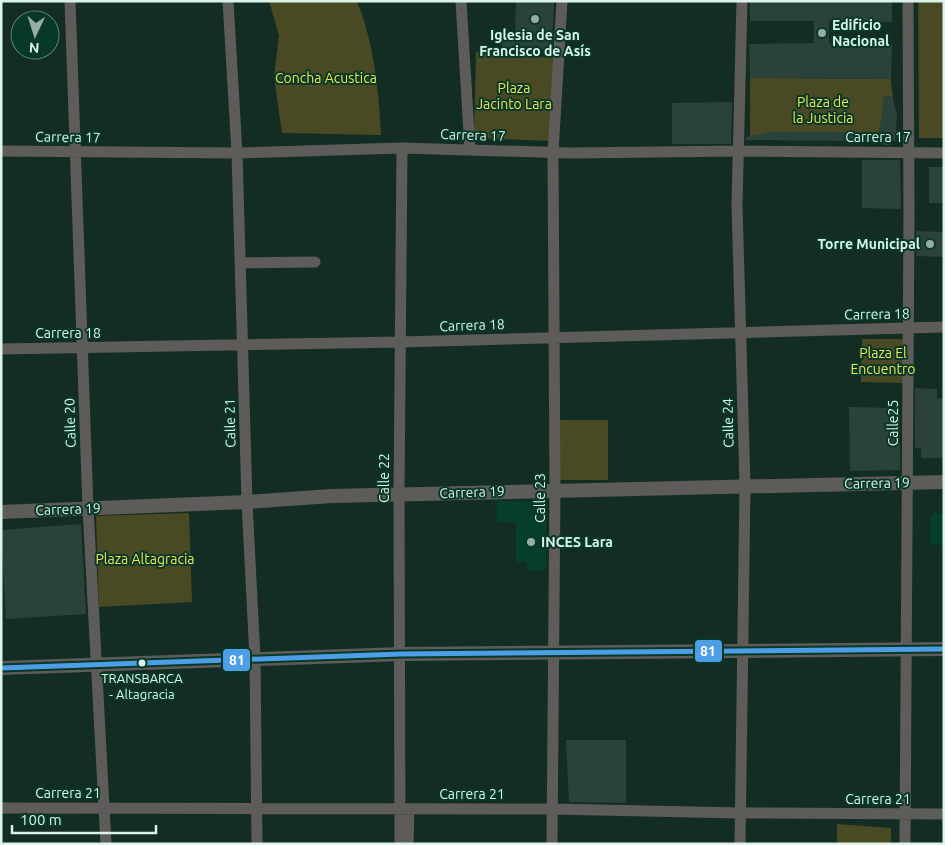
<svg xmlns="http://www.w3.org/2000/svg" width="945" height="845" viewBox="0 0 945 845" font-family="Ubuntu,sans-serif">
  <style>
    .built { fill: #053e2d }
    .green { fill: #494a23 }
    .building { fill: #2b423a }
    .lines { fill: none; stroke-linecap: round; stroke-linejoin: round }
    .minor { stroke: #5e5c58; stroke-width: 11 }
    .tertiary { stroke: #5e5c58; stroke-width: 14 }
    .bus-1-casing { stroke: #083828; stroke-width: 9 }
    .bus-1 { stroke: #4d9ee5; stroke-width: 5 }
    .poi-dot { fill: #95aea3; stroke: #083828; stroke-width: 2 }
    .bus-dot { fill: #dbf3e8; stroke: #083828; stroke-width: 2 }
    .labels { text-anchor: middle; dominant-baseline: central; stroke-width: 4; stroke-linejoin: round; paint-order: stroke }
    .bus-label { font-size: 13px; fill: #dbf3e8; stroke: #083828 }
    .poi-label { font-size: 14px; font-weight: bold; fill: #dbf3e8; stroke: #083828; text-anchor: start }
    .park-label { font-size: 14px; fill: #ede355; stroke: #083828 }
    .street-label { font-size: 14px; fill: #dbf3e8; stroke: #083828 }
    .line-badge { stroke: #083828; stroke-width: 2 }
    .badge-label { font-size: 14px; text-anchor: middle; font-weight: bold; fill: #fff }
  </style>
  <rect width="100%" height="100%" fill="#132d24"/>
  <path class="built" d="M497,501L546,502V570H527V562H516V522H497Z
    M934,513H944V544L930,545V518Z"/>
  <path class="green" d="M269,1H357C374,45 379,89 381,135L282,133L274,77L279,36Z
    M918,1H944V138H919Z
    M476,52L556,58L551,141L474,138Z
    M750,78L891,79C892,100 898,119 895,141L750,140Z
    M862,339H904L903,383L861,382Z
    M557,420H608V480H557Z
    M189,513L192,602L99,607L96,516Z
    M837,824L891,828V844H837Z"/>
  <path class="building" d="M516,1H554L552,50L502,48V36H515Z
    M750,1H892V22L829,21V43L892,44L891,79L750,78L749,44L814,43V21H750Z
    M883,96H892L897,115L895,141H887L890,145H883V141L746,140V137L768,132H878L882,118Z
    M732,102L731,144H672V103Z
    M862,160H900L901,209L862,208Z
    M929,167H944V203H929Z
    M916,231L944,232V257L916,256Z
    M915,388L937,389V398L944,399V458H921V448H915Z
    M849,407L900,408V470L850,471Z
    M81,524L86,614L6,619L1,530Z
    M566,740H626V803L569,802Z"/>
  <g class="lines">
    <path class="minor" d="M70,1L88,508L106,844
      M228,1L237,153L247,502L255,658L257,844
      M461,1L470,150
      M1,151L237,153L402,148L572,153L740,151L944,153
      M240,263L315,262
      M1,349L400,342L944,327
      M1,808L552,809L740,813L944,814
      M400,844L399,494L402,148
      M408,844L409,809
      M552,844L555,489L553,153L562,1
      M740,844L745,486L737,205L742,1
      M905,844L909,214L908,1"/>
    <path class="tertiary" d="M1,512L247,502L331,496L944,482
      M1,668L401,654L944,649"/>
    <defs>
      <path id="bus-1" d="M1,668L401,654L944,649"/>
    </defs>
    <use href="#bus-1" class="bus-1-casing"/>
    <use href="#bus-1" class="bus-1"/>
  </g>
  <g class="poi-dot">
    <circle cx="535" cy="19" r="5"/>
    <circle cx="822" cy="33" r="5"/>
    <circle cx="930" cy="244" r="5"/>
    <circle cx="531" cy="542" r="5"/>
  </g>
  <circle class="bus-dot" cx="142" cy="663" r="4.5"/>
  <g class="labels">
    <g class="bus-label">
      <text x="142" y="678">TRANSBARCA<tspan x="142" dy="16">- Altagracia</tspan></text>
    </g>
    <g class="poi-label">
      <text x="832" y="25">Edificio<tspan x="832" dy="16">Nacional</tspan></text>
      <text x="535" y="35" text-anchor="middle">Iglesia de San<tspan x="535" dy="16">Francisco de Asís</tspan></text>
      <text x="920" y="244" text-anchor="end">Torre Municipal</text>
      <text x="541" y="542">INCES Lara</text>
    </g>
    <g class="park-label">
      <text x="326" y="78">Concha Acustica</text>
      <text x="514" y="88">Plaza<tspan x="514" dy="16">Jacinto Lara</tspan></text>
      <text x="823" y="102">Plaza de<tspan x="823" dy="16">la Justicia</tspan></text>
      <text x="883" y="353">Plaza El<tspan x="883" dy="16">Encuentro</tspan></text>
      <text x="145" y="559">Plaza Altagracia</text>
    </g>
    <g class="street-label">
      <text transform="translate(473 135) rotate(2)">Carrera 17</text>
      <text transform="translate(68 137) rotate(1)">Carrera 17</text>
      <text x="878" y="137">Carrera 17</text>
      <text transform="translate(877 314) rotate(-1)">Carrera 18</text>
      <text transform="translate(472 325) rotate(-2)">Carrera 18</text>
      <text x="68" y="333">Carrera 18</text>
      <text transform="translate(70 423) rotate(-92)">Calle 20</text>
      <text transform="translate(230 423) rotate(-91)">Calle 21</text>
      <text transform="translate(728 423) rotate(-91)">Calle 24</text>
      <text transform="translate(893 423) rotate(-90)">Calle25</text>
      <text transform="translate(384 478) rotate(-90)">Calle 22</text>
      <text transform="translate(877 483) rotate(-1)">Carrera 19</text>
      <text transform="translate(472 492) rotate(-2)">Carrera 19</text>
      <text transform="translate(540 498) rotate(-90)">Calle 23</text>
      <text transform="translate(68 509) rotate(-2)">Carrera 19</text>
      <text x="68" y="793">Carrera 21</text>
      <text x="472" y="794">Carrera 21</text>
      <text x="878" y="799">Carrera 21</text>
    </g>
  </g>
  <g class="line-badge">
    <rect x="694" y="639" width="29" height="24" rx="5" fill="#4d9ee5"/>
    <rect x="222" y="648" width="29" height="24" rx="5" fill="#4d9ee5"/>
  </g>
  <g class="badge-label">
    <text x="708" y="656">81</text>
    <text x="237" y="665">81</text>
  </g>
  <rect width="945" height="845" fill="none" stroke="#dbf3e8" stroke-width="5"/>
  <g transform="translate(35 35) rotate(184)"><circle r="24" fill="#083828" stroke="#5c8375"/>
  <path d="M0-4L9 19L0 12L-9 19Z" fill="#95aea3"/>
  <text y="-8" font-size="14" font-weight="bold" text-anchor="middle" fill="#dbf3e8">N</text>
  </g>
  <path d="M12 825v8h144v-8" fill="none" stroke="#dbf3e8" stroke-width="2.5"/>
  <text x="20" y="825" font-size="15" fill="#dbf3e8" stroke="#083828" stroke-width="4" paint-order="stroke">100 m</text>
</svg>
